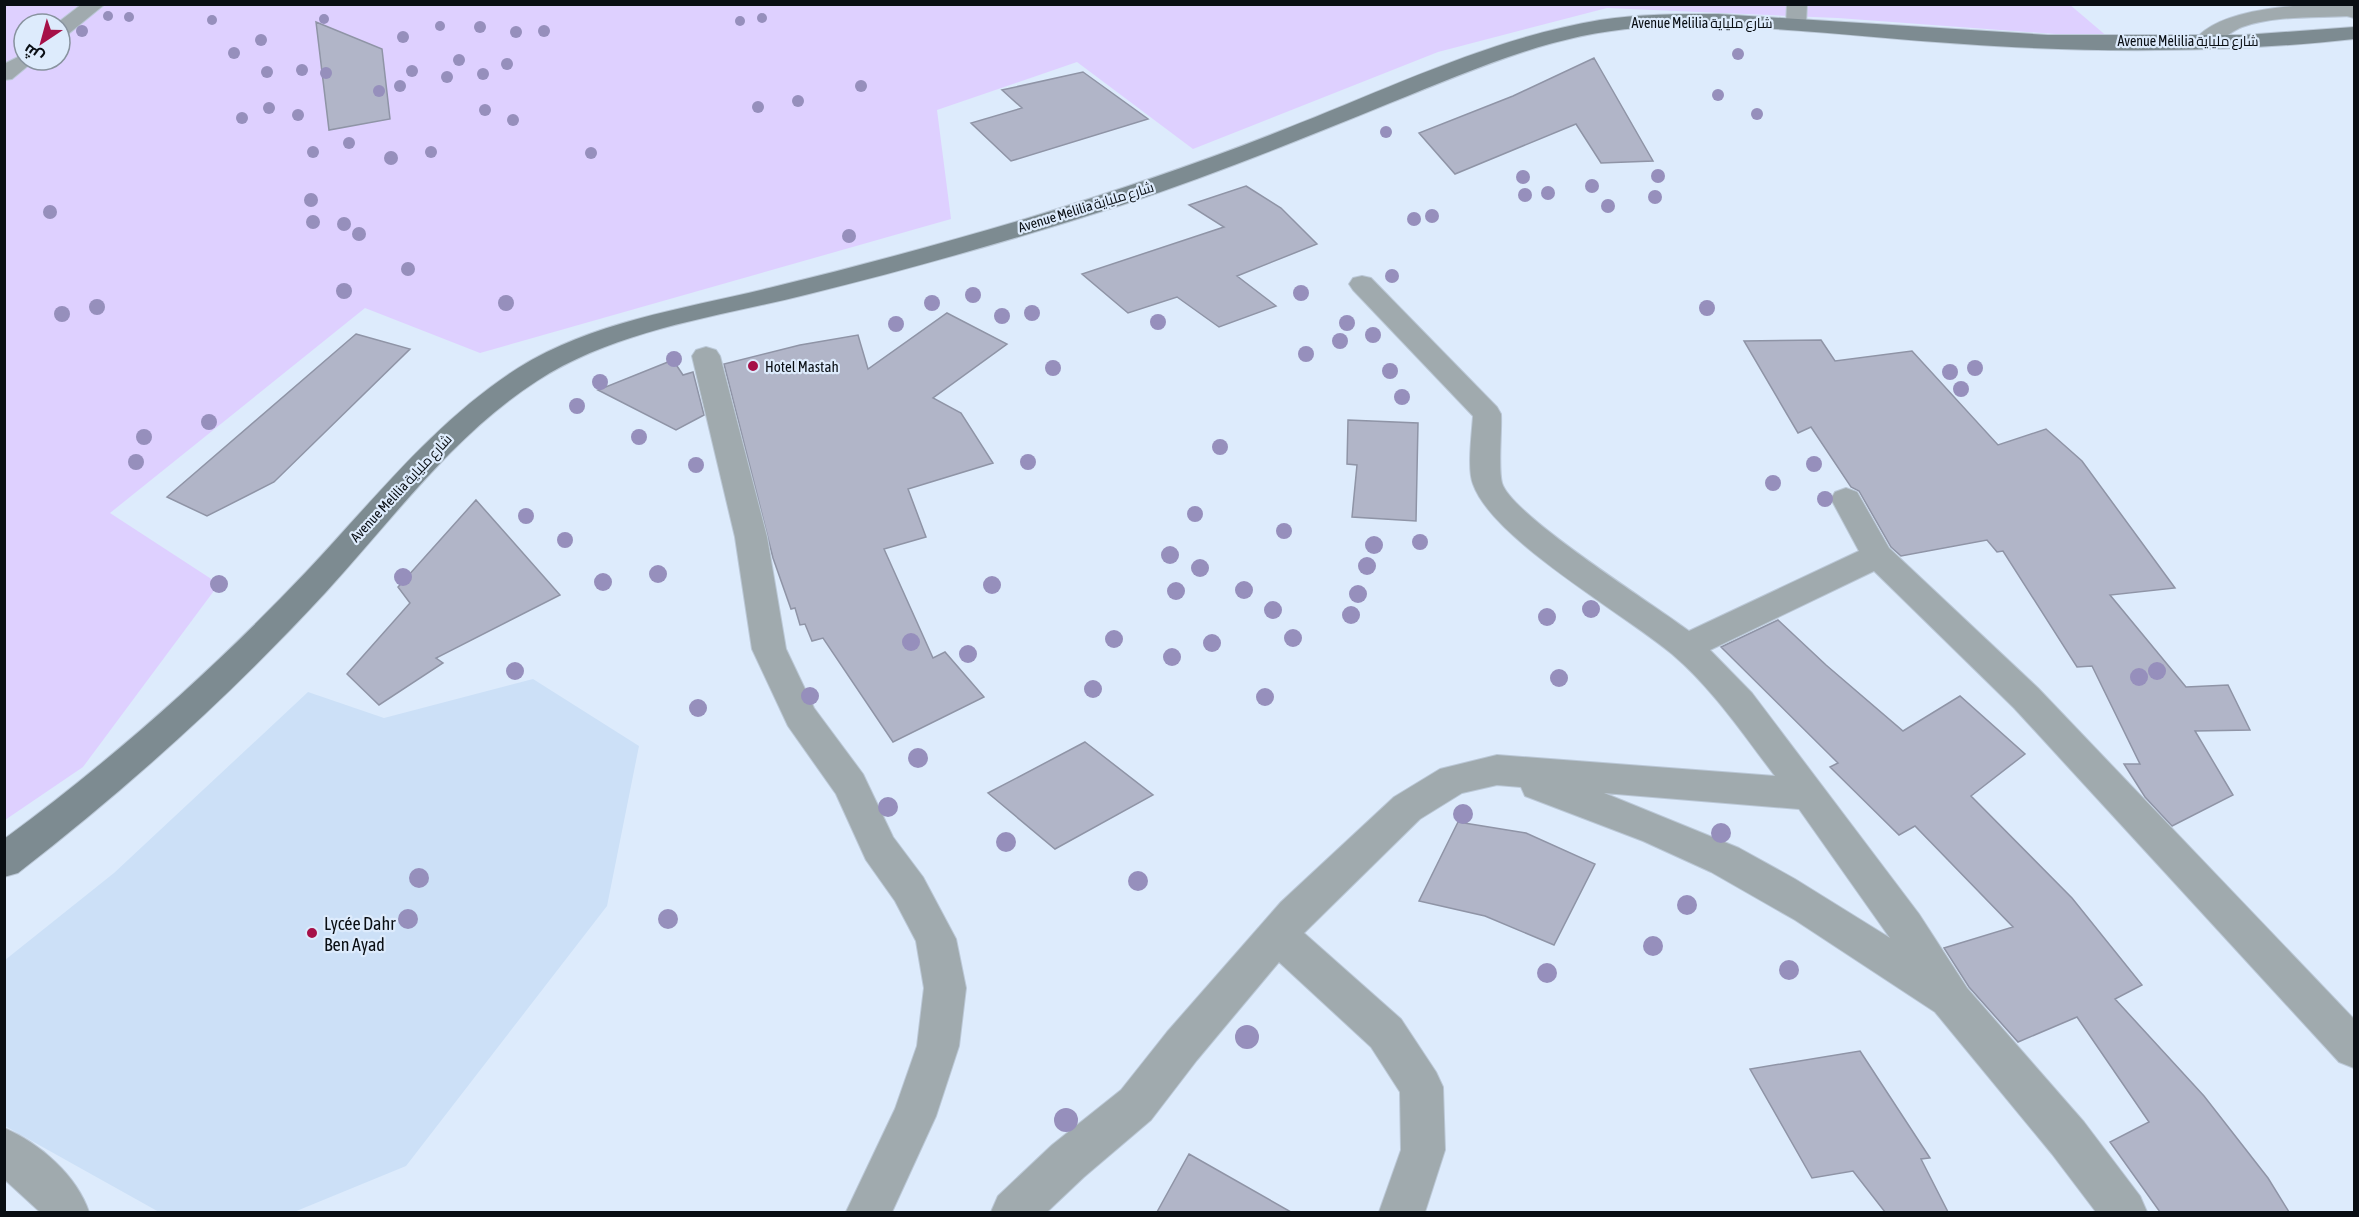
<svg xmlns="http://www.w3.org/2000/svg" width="2359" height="1217" viewBox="0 0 2359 1217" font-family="'Asap Condensed',Cairo,sans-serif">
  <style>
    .built { fill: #cce0f7 }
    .green { fill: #ded0ff; fill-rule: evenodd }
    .building { fill: #b1b5c8; stroke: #8f94a6; stroke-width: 1.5 }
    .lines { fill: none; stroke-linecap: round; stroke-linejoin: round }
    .lane-casing { stroke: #bbc8d7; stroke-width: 2 }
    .street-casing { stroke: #bbc8d7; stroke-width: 2 }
    .secondary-casing { stroke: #bbc8d7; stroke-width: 2 }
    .lane { fill: #a0aaae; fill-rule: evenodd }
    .street { fill: #a0aaae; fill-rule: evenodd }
    .secondary { fill: #7d8b91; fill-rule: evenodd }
    .tree { fill: #968fbc }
    .poi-dot { fill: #a61047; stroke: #ddebfc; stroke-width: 2 }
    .labels { text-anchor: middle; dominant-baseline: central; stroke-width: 4.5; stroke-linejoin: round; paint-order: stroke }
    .far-street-label { font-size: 14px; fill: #090e13; stroke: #ddebfc }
    .poi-label { font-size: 15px; fill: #090e13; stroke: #ddebfc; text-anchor: start }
    .near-poi-label { font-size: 18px; fill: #090e13; stroke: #ddebfc; text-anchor: start }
  </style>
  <rect width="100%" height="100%" fill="#ddebfc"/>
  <path class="built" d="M533,679L639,746L607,906L406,1166L294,1212H159L5,1126V960L114,873L308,692L384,718Z"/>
  <path class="green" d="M2069,4L2109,38L1838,18L1607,8L1438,52L1193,149L1077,62L937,110L951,219L480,353L365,308L110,513L219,584L83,767L5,820V5ZM24,24H60V60H24Z"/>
  <path class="building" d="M316,22L382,49L390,119L329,130Z
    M1594,58L1653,161L1601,163L1576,124L1455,174L1419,133L1513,96Z
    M1083,72L1148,119L1011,161L971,123L1022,108L1002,90Z
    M1246,186L1281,208L1317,244L1237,276L1276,306L1219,327L1177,297L1128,313L1082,274L1224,227L1189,205Z
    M947,313L1007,344L933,398L961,413L993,463L908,489L926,537L884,549L933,658L945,652L984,697L893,742L823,638L812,641L805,624L800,625L795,608L791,609L773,558L724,364L800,345L858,335L868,369Z
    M356,334L410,349L274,482L207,516L167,497Z
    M1821,340L1835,361L1912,351L1998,445L2046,429L2082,461L2175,588L2110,595L2186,687L2228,685L2250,730L2195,731L2233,795L2172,826L2145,797L2124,764H2140L2092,666L2077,667L2003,551L1997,552L1987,540L1901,556L1891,547L1859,491L1851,487L1811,427L1798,433L1744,341Z
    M673,360L683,375L693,372L704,415L676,430L598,390Z
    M1348,420L1418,423L1416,521L1352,517L1357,465L1347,464Z
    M476,500L560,595L436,658L443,663L379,705L347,674L410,603L398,587Z
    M1778,620L1826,665L1903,731L1960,696L2025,754L1971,796L2072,898L2142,985L2115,999L2204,1096L2268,1178L2289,1212H2160L2110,1142L2149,1122L2077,1017L2018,1042L1969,987L1944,948L2013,927L1915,826L1899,835L1830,767L1838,763L1721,647Z
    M1085,742L1153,795L1055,849L988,793Z
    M1458,822L1526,833L1595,864L1554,945L1485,916L1419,901Z
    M1860,1051L1930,1158L1921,1159L1948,1212H1885L1853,1171L1812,1178L1750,1069Z
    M1189,1154L1291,1212H1157Z"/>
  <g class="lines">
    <defs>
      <path id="lane" d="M2352,4L2354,5V15L2351,16C2316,18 2276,15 2242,27C2227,33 2213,50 2196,46L2193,42C2219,5 2311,4 2352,4Z"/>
      <path id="street" d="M82,4H105L67,35L60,37V24H56Z
        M1787,4H1807L1806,24L1803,28H1789L1786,24Z
        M2331,4H2354V18L2347,16Z
        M24,54V60H35L12,79L4,80V64Z
        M1362,276L1371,278L1497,407L1501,414C1502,431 1498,468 1502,483C1511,515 1655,605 1689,631L1859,551L1831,499L1835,492L1846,488L1857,492L1889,548L2038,688L2354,1019V1068L2339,1062L2014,708L1874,571L1710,650L1752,693L1919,914L1967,988L2084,1122L2140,1196L2147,1212H2096L2052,1154L1935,1012L1795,920L1711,872L1643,841L1525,796L1521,787L1497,785L1462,793L1420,819L1304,933L1401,1019L1436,1072L1443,1087L1445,1150L1425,1212H1379L1401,1150L1400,1092L1371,1047L1279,962L1197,1060L1151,1120L1084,1177L1047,1212H991L998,1196L1052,1145L1121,1090L1167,1032L1281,902L1394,797L1440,769L1497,755L1775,776C1743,734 1712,688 1672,654C1623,613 1492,539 1473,484C1467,469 1472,433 1473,416L1353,290L1349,284L1353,278ZM1604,793L1799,809L1890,938L1795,879L1739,848Z
        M706,347L716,350L720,356L767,537L786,649L814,708L863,774L893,837L923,877L956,939L966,988L959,1046L936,1116L892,1212H846L895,1109L917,1046L924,988L916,941L895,901L866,860L836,794L788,726L752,649L735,537L692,356L696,350Z
        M4,1128C40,1143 77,1176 89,1212H40L4,1179Z"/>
      <path id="secondary" d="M1718,14L2048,35H2244L2354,27V39C2230,53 2089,53 1964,44C1856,37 1747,21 1639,28C1551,34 1471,71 1390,103C1302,139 1213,175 1122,205C1019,238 914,268 809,294C718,317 617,329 537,381C452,436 393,519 326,592C231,695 128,788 18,873L4,877V839C113,759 213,670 306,572C373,501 434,422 518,368C593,321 684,309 769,288C855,267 941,244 1025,219C1113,192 1200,163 1285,129C1388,89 1491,38 1600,20C1639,14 1679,14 1718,14Z"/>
    </defs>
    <use href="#lane" class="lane-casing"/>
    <use href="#street" class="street-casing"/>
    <use href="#secondary" class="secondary-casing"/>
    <use href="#lane" class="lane"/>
    <use href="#street" class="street"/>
    <use href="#secondary" class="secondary"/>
  </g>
  <g class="tree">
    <circle cx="108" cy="16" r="5"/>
    <circle cx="129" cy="17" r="5"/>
    <circle cx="762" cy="18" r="5"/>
    <circle cx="324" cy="19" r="5"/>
    <circle cx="212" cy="20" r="5"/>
    <circle cx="740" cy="21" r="5"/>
    <circle cx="440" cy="26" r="5"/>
    <circle cx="480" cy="27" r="6"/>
    <circle cx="82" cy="31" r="6"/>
    <circle cx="544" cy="31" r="6"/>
    <circle cx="516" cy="32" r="6"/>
    <circle cx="403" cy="37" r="6"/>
    <circle cx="261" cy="40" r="6"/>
    <circle cx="234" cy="53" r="6"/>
    <circle cx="1738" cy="54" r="6"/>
    <circle cx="459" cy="60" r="6"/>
    <circle cx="507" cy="64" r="6"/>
    <circle cx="302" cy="70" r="6"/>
    <circle cx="412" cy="71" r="6"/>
    <circle cx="267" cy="72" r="6"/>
    <circle cx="326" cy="73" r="6"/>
    <circle cx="483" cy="74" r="6"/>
    <circle cx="447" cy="77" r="6"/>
    <circle cx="400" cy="86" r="6"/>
    <circle cx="861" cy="86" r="6"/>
    <circle cx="379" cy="91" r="6"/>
    <circle cx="1718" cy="95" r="6"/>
    <circle cx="798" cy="101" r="6"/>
    <circle cx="758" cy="107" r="6"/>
    <circle cx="269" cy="108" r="6"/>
    <circle cx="485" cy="110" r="6"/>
    <circle cx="1757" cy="114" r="6"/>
    <circle cx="298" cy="115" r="6"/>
    <circle cx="242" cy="118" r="6"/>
    <circle cx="513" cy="120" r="6"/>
    <circle cx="1386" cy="132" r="6"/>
    <circle cx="349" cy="143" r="6"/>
    <circle cx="313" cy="152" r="6"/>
    <circle cx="431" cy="152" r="6"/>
    <circle cx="591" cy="153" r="6"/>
    <circle cx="391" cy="158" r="7"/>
    <circle cx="1658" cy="176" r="7"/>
    <circle cx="1523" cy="177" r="7"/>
    <circle cx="1592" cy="186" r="7"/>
    <circle cx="1548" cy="193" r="7"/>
    <circle cx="1525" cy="195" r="7"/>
    <circle cx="1655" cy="197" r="7"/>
    <circle cx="311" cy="200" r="7"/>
    <circle cx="1608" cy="206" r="7"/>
    <circle cx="50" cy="212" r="7"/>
    <circle cx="1432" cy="216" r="7"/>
    <circle cx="1414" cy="219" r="7"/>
    <circle cx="313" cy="222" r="7"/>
    <circle cx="344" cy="224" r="7"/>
    <circle cx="359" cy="234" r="7"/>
    <circle cx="849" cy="236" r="7"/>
    <circle cx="408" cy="269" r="7"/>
    <circle cx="1392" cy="276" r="7"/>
    <circle cx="344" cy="291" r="8"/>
    <circle cx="1301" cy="293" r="8"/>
    <circle cx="973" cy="295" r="8"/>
    <circle cx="506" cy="303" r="8"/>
    <circle cx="932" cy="303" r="8"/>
    <circle cx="97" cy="307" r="8"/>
    <circle cx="1707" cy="308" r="8"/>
    <circle cx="1032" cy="313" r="8"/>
    <circle cx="62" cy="314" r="8"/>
    <circle cx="1002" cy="316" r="8"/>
    <circle cx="1158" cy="322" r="8"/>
    <circle cx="1347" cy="323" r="8"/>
    <circle cx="896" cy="324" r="8"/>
    <circle cx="1373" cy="335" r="8"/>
    <circle cx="1340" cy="341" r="8"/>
    <circle cx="1306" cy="354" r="8"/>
    <circle cx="674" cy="359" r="8"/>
    <circle cx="1053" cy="368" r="8"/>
    <circle cx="1975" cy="368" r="8"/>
    <circle cx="1390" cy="371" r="8"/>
    <circle cx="1950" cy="372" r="8"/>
    <circle cx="600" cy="382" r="8"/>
    <circle cx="1961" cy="389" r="8"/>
    <circle cx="1402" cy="397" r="8"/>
    <circle cx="577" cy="406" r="8"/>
    <circle cx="209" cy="422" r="8"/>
    <circle cx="144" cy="437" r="8"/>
    <circle cx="639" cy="437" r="8"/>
    <circle cx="1220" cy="447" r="8"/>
    <circle cx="136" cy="462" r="8"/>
    <circle cx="1028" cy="462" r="8"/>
    <circle cx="1814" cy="464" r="8"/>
    <circle cx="696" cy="465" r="8"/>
    <circle cx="1773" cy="483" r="8"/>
    <circle cx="1825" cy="499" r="8"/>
    <circle cx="1195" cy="514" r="8"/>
    <circle cx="526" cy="516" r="8"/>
    <circle cx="1284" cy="531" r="8"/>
    <circle cx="565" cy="540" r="8"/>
    <circle cx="1420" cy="542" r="8"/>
    <circle cx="1374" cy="545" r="9"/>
    <circle cx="1170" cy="555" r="9"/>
    <circle cx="1367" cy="566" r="9"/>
    <circle cx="1200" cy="568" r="9"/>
    <circle cx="658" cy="574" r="9"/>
    <circle cx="403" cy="577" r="9"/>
    <circle cx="603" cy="582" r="9"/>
    <circle cx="219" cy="584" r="9"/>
    <circle cx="992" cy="585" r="9"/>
    <circle cx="1244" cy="590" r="9"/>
    <circle cx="1176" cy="591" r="9"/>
    <circle cx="1358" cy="594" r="9"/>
    <circle cx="1591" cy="609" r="9"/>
    <circle cx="1273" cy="610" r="9"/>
    <circle cx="1351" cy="615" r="9"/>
    <circle cx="1547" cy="617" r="9"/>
    <circle cx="1293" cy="638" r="9"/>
    <circle cx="1114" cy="639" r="9"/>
    <circle cx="911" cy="642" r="9"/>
    <circle cx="1212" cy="643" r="9"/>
    <circle cx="968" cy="654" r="9"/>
    <circle cx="1172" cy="657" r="9"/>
    <circle cx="515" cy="671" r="9"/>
    <circle cx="2157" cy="671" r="9"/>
    <circle cx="2139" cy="677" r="9"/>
    <circle cx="1559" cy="678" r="9"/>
    <circle cx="1093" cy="689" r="9"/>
    <circle cx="810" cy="696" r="9"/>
    <circle cx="1265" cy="697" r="9"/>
    <circle cx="698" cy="708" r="9"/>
    <circle cx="918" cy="758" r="10"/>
    <circle cx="888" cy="807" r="10"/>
    <circle cx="1463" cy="814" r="10"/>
    <circle cx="1721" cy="833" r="10"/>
    <circle cx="1006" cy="842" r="10"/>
    <circle cx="419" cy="878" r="10"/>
    <circle cx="1138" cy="881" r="10"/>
    <circle cx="1687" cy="905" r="10"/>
    <circle cx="408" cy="919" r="10"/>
    <circle cx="668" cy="919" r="10"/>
    <circle cx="1653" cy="946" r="10"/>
    <circle cx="1789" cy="970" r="10"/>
    <circle cx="1547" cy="973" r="10"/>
    <circle cx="1247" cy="1037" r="12"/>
    <circle cx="1066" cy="1120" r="12"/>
  </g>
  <g class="poi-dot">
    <circle cx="753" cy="366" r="6"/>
    <circle cx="312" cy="933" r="6"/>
  </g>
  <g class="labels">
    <g class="far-street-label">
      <text x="1702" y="23">Avenue Melilia شارع ملياية</text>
      <text x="2188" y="41">Avenue Melilia شارع ملياية</text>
      <text transform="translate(1086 207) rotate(-17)">Avenue Melilia شارع ملياية</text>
      <text transform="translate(401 488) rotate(-47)">Avenue Melilia شارع ملياية</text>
    </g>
    <g class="poi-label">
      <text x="765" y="366">Hotel Mastah</text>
    </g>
    <g class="near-poi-label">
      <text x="324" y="923">Lycée Dahr<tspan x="324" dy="21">Ben Ayad</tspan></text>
    </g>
  </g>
  <rect width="2359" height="1217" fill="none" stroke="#090e13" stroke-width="12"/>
  <g transform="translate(42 42) rotate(216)"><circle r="28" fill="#ddebfc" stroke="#88939f" stroke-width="1.5"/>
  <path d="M0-4.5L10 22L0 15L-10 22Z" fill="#a61047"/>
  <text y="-9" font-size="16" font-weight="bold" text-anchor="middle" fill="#090e13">ش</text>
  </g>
</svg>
